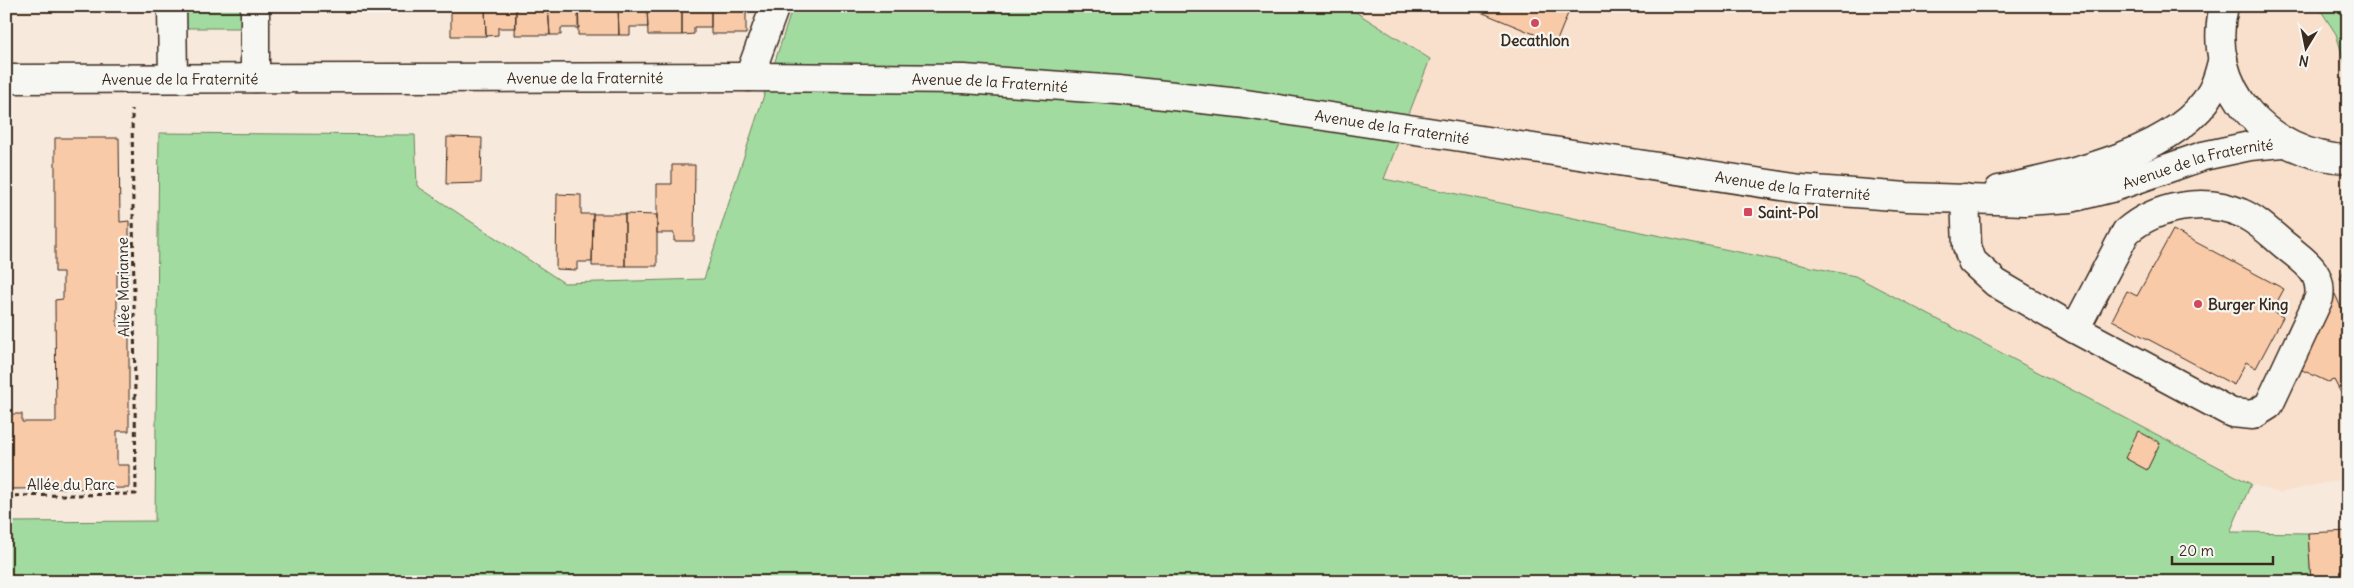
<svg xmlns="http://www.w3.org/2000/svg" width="2354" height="588" viewBox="0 0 2354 588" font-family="Delius,sans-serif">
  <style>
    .built { fill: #f8e0cc }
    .green { fill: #a2dba0; stroke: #6e825f }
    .building { fill: #f9caa8; stroke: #3b2a1e }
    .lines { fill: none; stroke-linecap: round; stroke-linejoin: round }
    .minor-casing { stroke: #3b2a1e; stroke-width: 31 }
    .major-casing { stroke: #3b2a1e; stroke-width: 31 }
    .path { stroke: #3b2a1e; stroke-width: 3; stroke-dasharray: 5 4; stroke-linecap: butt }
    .minor { stroke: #f6f6f2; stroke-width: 28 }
    .major { stroke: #f6f6f2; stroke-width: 28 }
    .poi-dot { fill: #d1495b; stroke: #f6f6f2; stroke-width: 2 }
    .labels { text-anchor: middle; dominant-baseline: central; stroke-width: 4.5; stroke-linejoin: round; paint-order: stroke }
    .poi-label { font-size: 15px; font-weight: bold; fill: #3b2a1e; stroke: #f6f6f2; text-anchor: start }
    .street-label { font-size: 15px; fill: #3b2a1e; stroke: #f6f6f2 }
  </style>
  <rect width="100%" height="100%" fill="#f7e9dc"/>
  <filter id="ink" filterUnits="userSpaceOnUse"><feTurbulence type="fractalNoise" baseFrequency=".02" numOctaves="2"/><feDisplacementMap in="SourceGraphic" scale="10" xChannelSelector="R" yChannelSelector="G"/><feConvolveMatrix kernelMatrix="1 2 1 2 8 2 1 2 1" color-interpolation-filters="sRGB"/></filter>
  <g filter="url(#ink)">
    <path class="built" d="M1346,6H2348V478L2279,493L2251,484L1855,276L1383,179L1430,59Z"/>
    <path class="green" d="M182,6H247V28H182Z
      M793,6H1346L1430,59L1384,179L1855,276L2251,484L2230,532L2308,533L2311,582H6V522L155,521L159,133L415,135L417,186L564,283L704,279Z
      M2318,6H2345L2348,16V73L2336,34Z"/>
    <path class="building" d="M451,6H485L486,36H451Z
      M485,6H516V28H498V35L486,36Z
      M516,6H548L550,35H515Z
      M548,6H578L579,28H561V35H550Z
      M578,6H618L619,35H578Z
      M618,6H647L648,27H630V35H619Z
      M647,6H682V35H648Z
      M682,6H711V27H694V34L682,35Z
      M711,6H746V34H711Z
      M1466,6H1571L1556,43Z
      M447,137L482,138L481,183L446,184Z
      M55,138H119L120,222L129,221V273H117V326H129V431H117V465H129V488L6,489V414H22V422H56L55,300L63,299V272H55Z
      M672,165H695L694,241H674V233H657V184H672Z
      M557,194L581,195V214H593L592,262H577V270L556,269Z
      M593,214H625V266H592Z
      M625,214L657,215V266H625Z
      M2173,230L2284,289L2272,311L2283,317L2256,368L2246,362L2234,385L2112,320L2127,291L2137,296Z
      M2348,262V282L2340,279Z
      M2331,292L2335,294L2348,323V392L2341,393L2334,380L2328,382L2300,369Z
      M2341,398H2348V416L2344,417Z
      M2138,431L2160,443L2147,470L2125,458Z
      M2348,531V582H2311L2308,533Z"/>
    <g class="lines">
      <defs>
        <g id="minor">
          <path d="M172,6L173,78"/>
          <path d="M255,6V78"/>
          <path d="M749,77L775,6"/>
          <path id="s1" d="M6,79L749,77L964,79L1118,90L1239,103L1801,189L1907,197L2025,201L2071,198L2111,188L2203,156L2250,146L2283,143"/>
          <path d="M1999,190C2062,176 2179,153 2212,91C2218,80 2220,69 2223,58"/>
          <path d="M1965,198L1967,246L1972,261L1996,283L2075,329L2232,413L2253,415L2269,405L2319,298C2323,272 2305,262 2287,247C2272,235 2258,220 2241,213C2205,197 2155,206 2126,232L2075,329"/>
        </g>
        <path id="major" d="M2224,6C2204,87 2268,157 2348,159"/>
      </defs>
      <use href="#minor" class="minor-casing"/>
      <use href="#major" class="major-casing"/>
      <path class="path" d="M6,496L136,494L132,109"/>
      <use href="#minor" class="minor"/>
      <use href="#major" class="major"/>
    </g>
  </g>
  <g class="poi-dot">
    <circle cx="1535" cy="23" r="5"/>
    <rect x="1743" y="207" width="10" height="10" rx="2.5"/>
    <circle cx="2198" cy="304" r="5"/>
  </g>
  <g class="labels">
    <g class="poi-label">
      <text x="1535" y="40" text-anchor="middle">Decathlon</text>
      <text x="1758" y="212">Saint-Pol</text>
      <text x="2208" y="304">Burger King</text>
    </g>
    <g class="street-label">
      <text stroke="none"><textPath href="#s1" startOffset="579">Avenue de la Fraternité</textPath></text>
      <text stroke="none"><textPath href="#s1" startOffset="174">Avenue de la Fraternité</textPath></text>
      <text stroke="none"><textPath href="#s1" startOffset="984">Avenue de la Fraternité</textPath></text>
      <text stroke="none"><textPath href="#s1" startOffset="1389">Avenue de la Fraternité</textPath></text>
      <text stroke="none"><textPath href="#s1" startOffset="2205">Avenue de la Fraternité</textPath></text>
      <text stroke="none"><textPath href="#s1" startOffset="1794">Avenue de la Fraternité</textPath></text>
      <text transform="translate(123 287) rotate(-91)">Allée Marianne</text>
      <text x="71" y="484">Allée du Parc</text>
    </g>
  </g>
  <rect width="2354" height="588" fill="none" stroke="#f6f6f2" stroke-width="25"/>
  <rect x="12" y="12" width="2329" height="563" fill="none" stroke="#3b2a1e" stroke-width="2" filter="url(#ink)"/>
  <g transform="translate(2306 48) rotate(190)" stroke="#f6f6f2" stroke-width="4" paint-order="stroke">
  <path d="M0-4L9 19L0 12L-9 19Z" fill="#3b2a1e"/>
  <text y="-8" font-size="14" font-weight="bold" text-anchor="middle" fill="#3b2a1e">N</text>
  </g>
  <path d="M2172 556v8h101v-8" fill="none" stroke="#3b2a1e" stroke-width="2.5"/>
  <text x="2179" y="556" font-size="15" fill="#3b2a1e" stroke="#f6f6f2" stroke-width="4" paint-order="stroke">20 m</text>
</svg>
